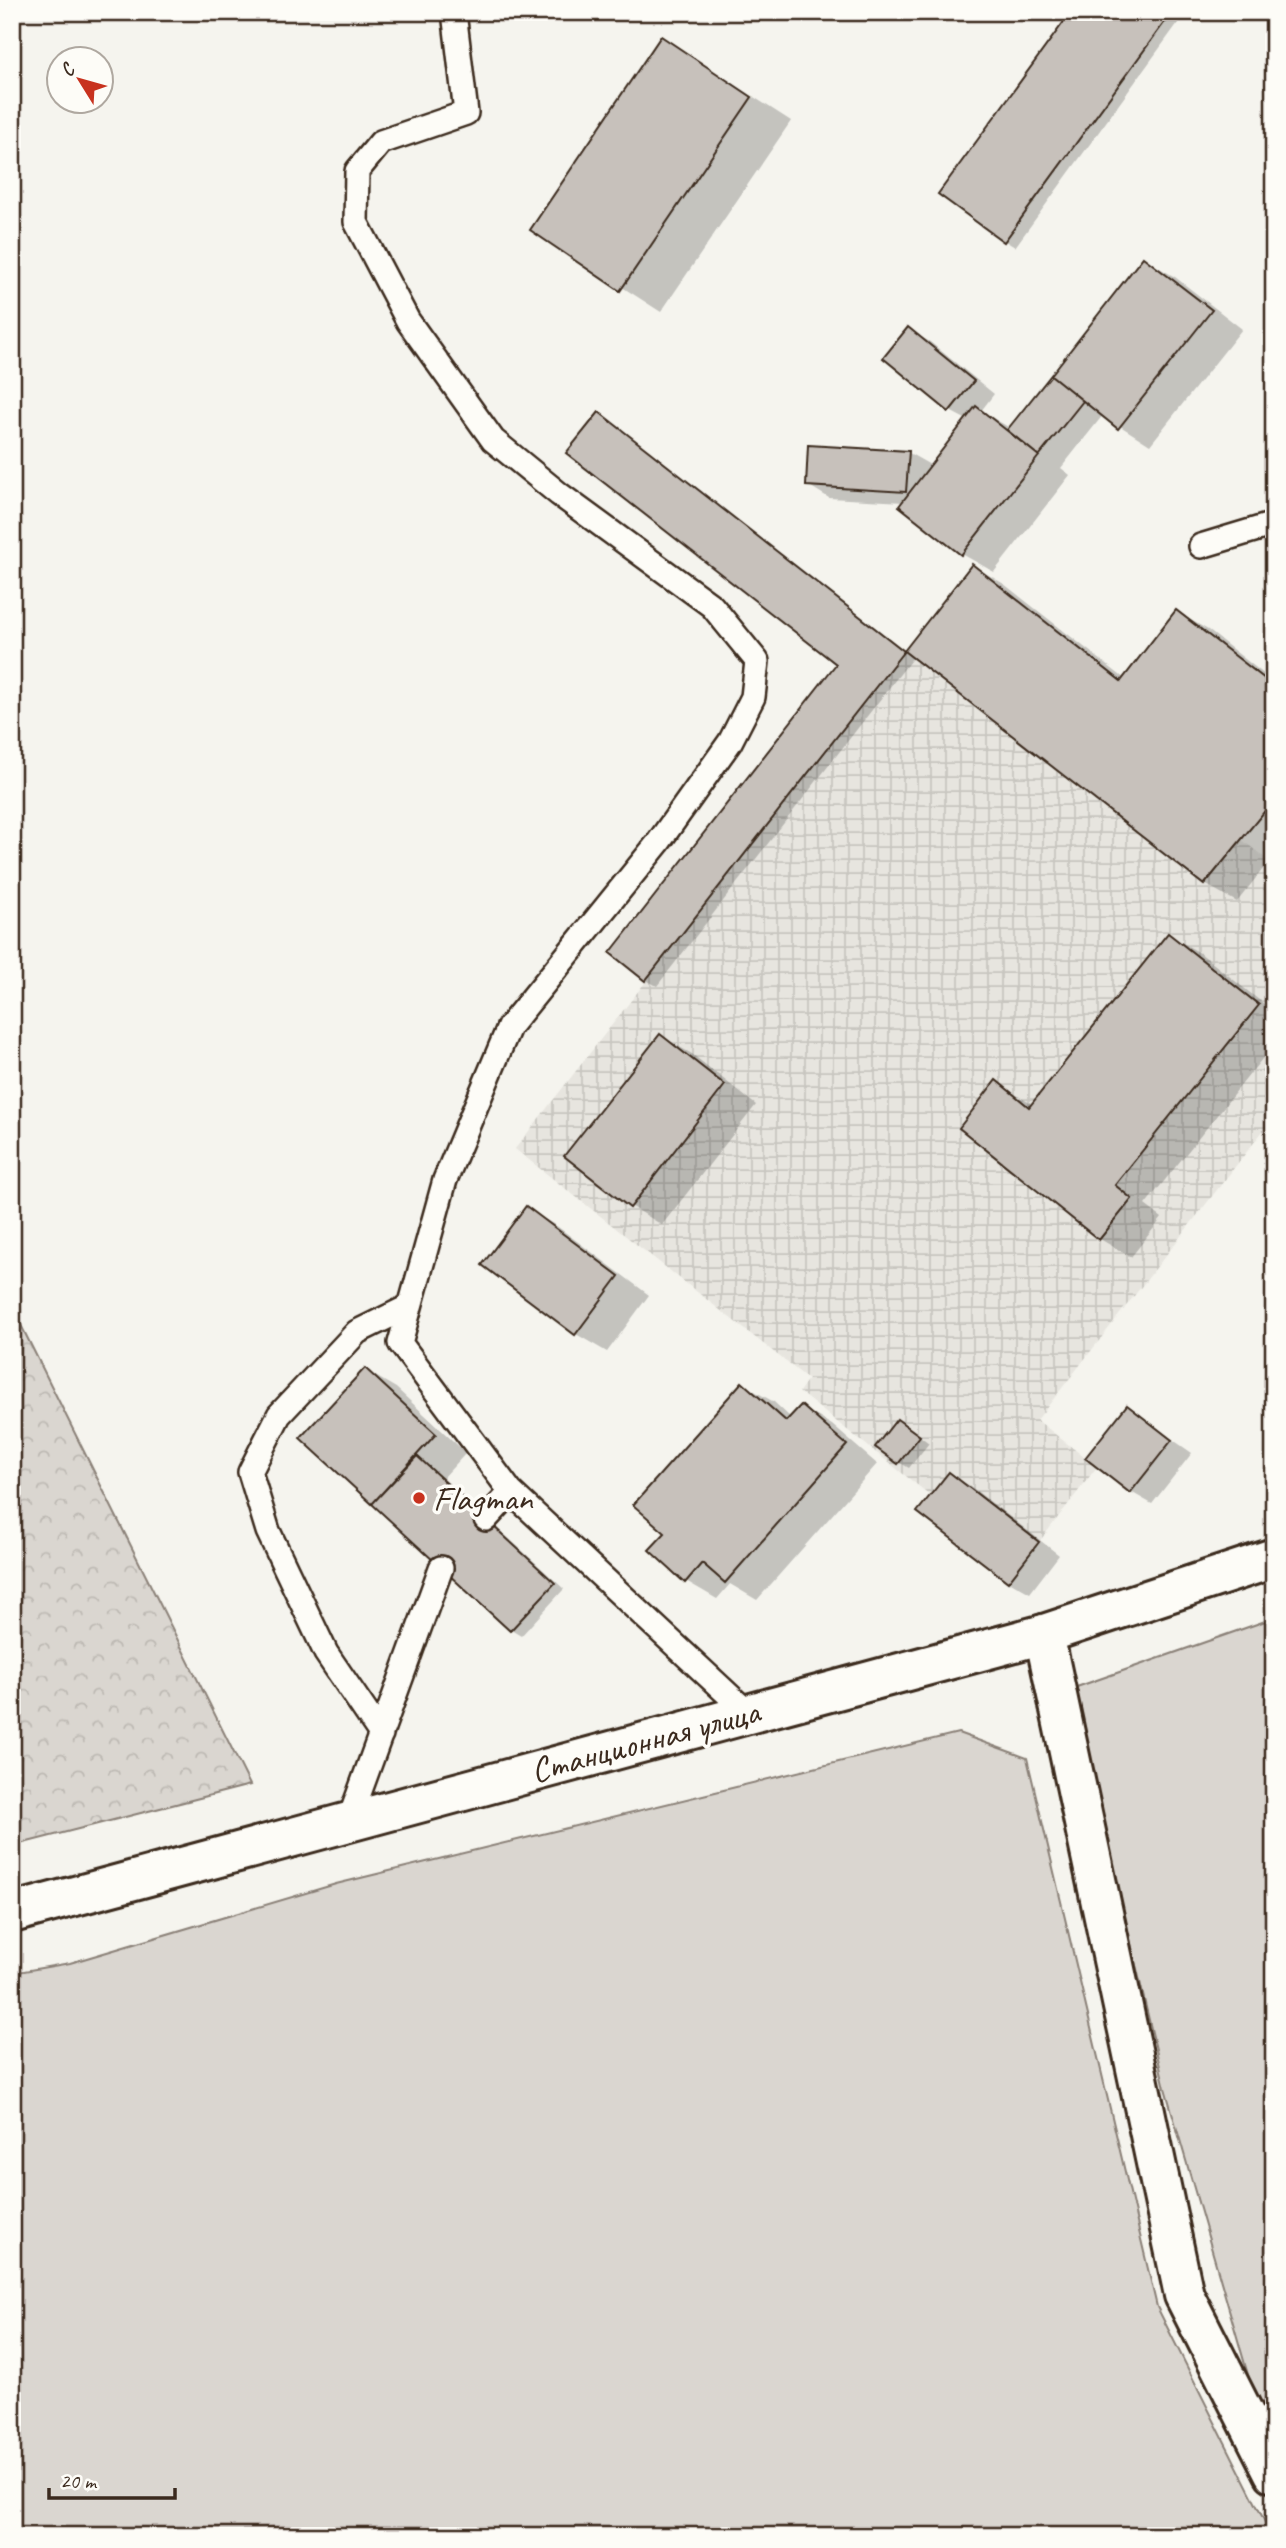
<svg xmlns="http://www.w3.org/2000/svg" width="1286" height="2548" viewBox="0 0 1286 2548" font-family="Caveat,sans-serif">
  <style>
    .industrial { fill: url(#industrial-grid) }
    .green { fill: #dad6d0; stroke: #8a8077; stroke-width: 2 }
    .forest { fill: url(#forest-crowns); stroke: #8a8077; stroke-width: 2 }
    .shadow { fill: #0003 }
    .building { fill: #c7c1bb; stroke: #3b2a1e; stroke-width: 2 }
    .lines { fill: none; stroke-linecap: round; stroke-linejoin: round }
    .service-casing { stroke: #3b2a1e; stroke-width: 28 }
    .minor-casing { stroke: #3b2a1e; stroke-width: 44 }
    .secondary-casing { stroke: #3b2a1e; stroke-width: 44 }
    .service { stroke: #fdfcf7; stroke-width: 23 }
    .minor { stroke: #fdfcf7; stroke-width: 38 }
    .secondary { stroke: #fdfcf7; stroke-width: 38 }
    .poi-dot { fill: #c8321e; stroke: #fdfcf7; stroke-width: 2.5 }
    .labels { text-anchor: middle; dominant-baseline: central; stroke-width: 7; stroke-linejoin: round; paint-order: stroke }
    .poi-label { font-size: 35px; fill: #3b2a1e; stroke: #fdfcf7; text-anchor: start }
    .street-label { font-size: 35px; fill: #3b2a1e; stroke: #fdfcf7 }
  </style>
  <defs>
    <pattern id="industrial-grid" width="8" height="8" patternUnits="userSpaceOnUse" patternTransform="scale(1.75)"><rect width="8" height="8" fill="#e7e5df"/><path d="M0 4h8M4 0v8" fill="none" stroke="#c7c5bf"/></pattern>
    <pattern id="forest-crowns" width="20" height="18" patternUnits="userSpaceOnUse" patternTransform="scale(1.75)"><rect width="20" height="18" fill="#dad6d0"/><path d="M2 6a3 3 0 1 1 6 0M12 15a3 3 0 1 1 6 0" fill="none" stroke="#bcb8b2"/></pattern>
  </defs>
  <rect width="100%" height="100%" fill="#f5f4ee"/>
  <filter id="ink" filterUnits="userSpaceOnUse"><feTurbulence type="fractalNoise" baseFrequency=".0143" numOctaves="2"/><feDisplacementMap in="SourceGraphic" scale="14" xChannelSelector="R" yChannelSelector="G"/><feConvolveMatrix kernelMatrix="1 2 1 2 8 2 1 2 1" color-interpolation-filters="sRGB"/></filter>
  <g filter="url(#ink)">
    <path class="industrial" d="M972,564L1272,799L1241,839L1274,865V1117L1037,1420L1097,1467L1008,1582L917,1512L930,1495L799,1392L808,1379L515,1149Z"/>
    <path class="green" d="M1274,1618V2429L1255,2399L1165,2088L1071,1689Z
      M958,1733L1027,1758L1157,2307L1272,2536H12V1973L70,1963L336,1884Z"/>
    <path class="forest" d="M12,1307L250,1785L12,1846Z"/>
    <path class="shadow" d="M1073,12H1186L1015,247L1005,241Z
      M662,38L791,121L661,312L532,229Z
      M1144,259L1175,277L1242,329L1150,445L1103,415L1061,468L1070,475L994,572L962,554L901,506L904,502L829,498L808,485L909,453L932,466L967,420L950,411L885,358L908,330L930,342L994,394L981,411L1010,428Z
      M600,414L906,652L973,566L1004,584L1125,679L1177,612L1208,630L1274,682V855L1237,902L1205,884L914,656L657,986L646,980L612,953L838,663Z
      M1169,935L1200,953L1274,1012V1044L1145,1205L1162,1218L1131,1257L1100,1239L997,1083L1033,1105Z
      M660,1036L692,1054L756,1105L662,1225L631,1206Z
      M526,1208L558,1227L649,1295L607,1352L576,1334Z
      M365,1370L396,1388L466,1453L443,1478L564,1589L521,1636L511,1630L303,1438Z
      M742,1384L774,1402L791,1418L801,1407L832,1425L877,1464L757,1600L730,1584L717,1599L686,1581L667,1533Z
      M1127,1408L1192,1453L1152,1504L1131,1492Z
      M908,1427L929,1443L909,1468L899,1462Z
      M949,1474L970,1486L1059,1555L1030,1593L1009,1581Z"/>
    <path class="building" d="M1071,12H1172L1004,242L938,194Z
      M661,36L752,97L620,291L530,230Z
      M1143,257L1212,310L1118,429L1051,375Z
      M908,327L974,381L949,412L883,358Z
      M1051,375L1083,401L1039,456L1007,430Z
      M976,406L1039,456L961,555L899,506Z
      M599,412L904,651L645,981L610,953L836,664L566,453Z
      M808,445L909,451L906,492L806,486Z
      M972,564L1121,681L1176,610L1274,686V800L1204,885L904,651Z
      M1168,933L1259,1005L1115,1185L1132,1199L1099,1240L959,1128L996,1080L1029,1107Z
      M660,1034L725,1085L630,1208L564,1156Z
      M526,1206L619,1276L575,1335L482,1265Z
      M365,1368L436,1434L372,1504L300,1438Z
      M742,1382L786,1421L801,1405L847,1445L725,1583L702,1563L685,1583L649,1550L665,1533L633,1505Z
      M1127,1405L1172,1440L1130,1493L1085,1458Z
      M897,1419L920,1436L898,1464L875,1447Z
      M417,1456L555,1583L510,1631L372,1504Z
      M949,1472L1039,1542L1008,1582L917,1512Z"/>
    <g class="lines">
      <defs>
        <path id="service" d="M454,12L466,113L381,142L357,171L356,222L408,321L493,440L559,494L712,606L757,661L753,697L730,742L658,843L509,1027L445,1180L400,1343L511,1492
          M1201,546L1274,524
          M486,1519L511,1492L748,1713
          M381,1734L326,1653L268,1531L250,1472L279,1415L357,1332L410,1306
          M349,1821L441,1568"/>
        <path id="minor" d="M1044,1634L1184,2295L1274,2473"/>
        <path id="secondary" d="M12,1913L1044,1634L1274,1558"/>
      </defs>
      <use href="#service" class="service-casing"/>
      <use href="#minor" class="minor-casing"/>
      <use href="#secondary" class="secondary-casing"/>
      <use href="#service" class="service"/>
      <use href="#minor" class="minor"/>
      <use href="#secondary" class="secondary"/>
    </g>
  </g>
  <circle class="poi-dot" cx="419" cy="1498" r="7"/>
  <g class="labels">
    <g class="poi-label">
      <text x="433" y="1498">Flagman</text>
    </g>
    <g class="street-label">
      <text transform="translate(645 1741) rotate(-15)">Станционная улица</text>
    </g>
  </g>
  <rect width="1286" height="2548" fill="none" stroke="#fdfcf7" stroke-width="42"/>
  <rect x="21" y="21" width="1244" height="2506" fill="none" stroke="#3b2a1e" stroke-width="2.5" filter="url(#ink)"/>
  <g transform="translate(80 80) rotate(307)"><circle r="33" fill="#fdfcf7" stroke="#afa8a0" stroke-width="2"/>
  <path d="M0-5L12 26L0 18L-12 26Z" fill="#c8321e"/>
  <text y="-10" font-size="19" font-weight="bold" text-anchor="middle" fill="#3b2a1e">С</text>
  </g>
  <path d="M49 2488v10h126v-10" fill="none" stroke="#3b2a1e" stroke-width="3.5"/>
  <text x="60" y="2488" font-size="21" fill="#3b2a1e" stroke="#fdfcf7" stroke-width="5" paint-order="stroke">20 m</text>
</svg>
